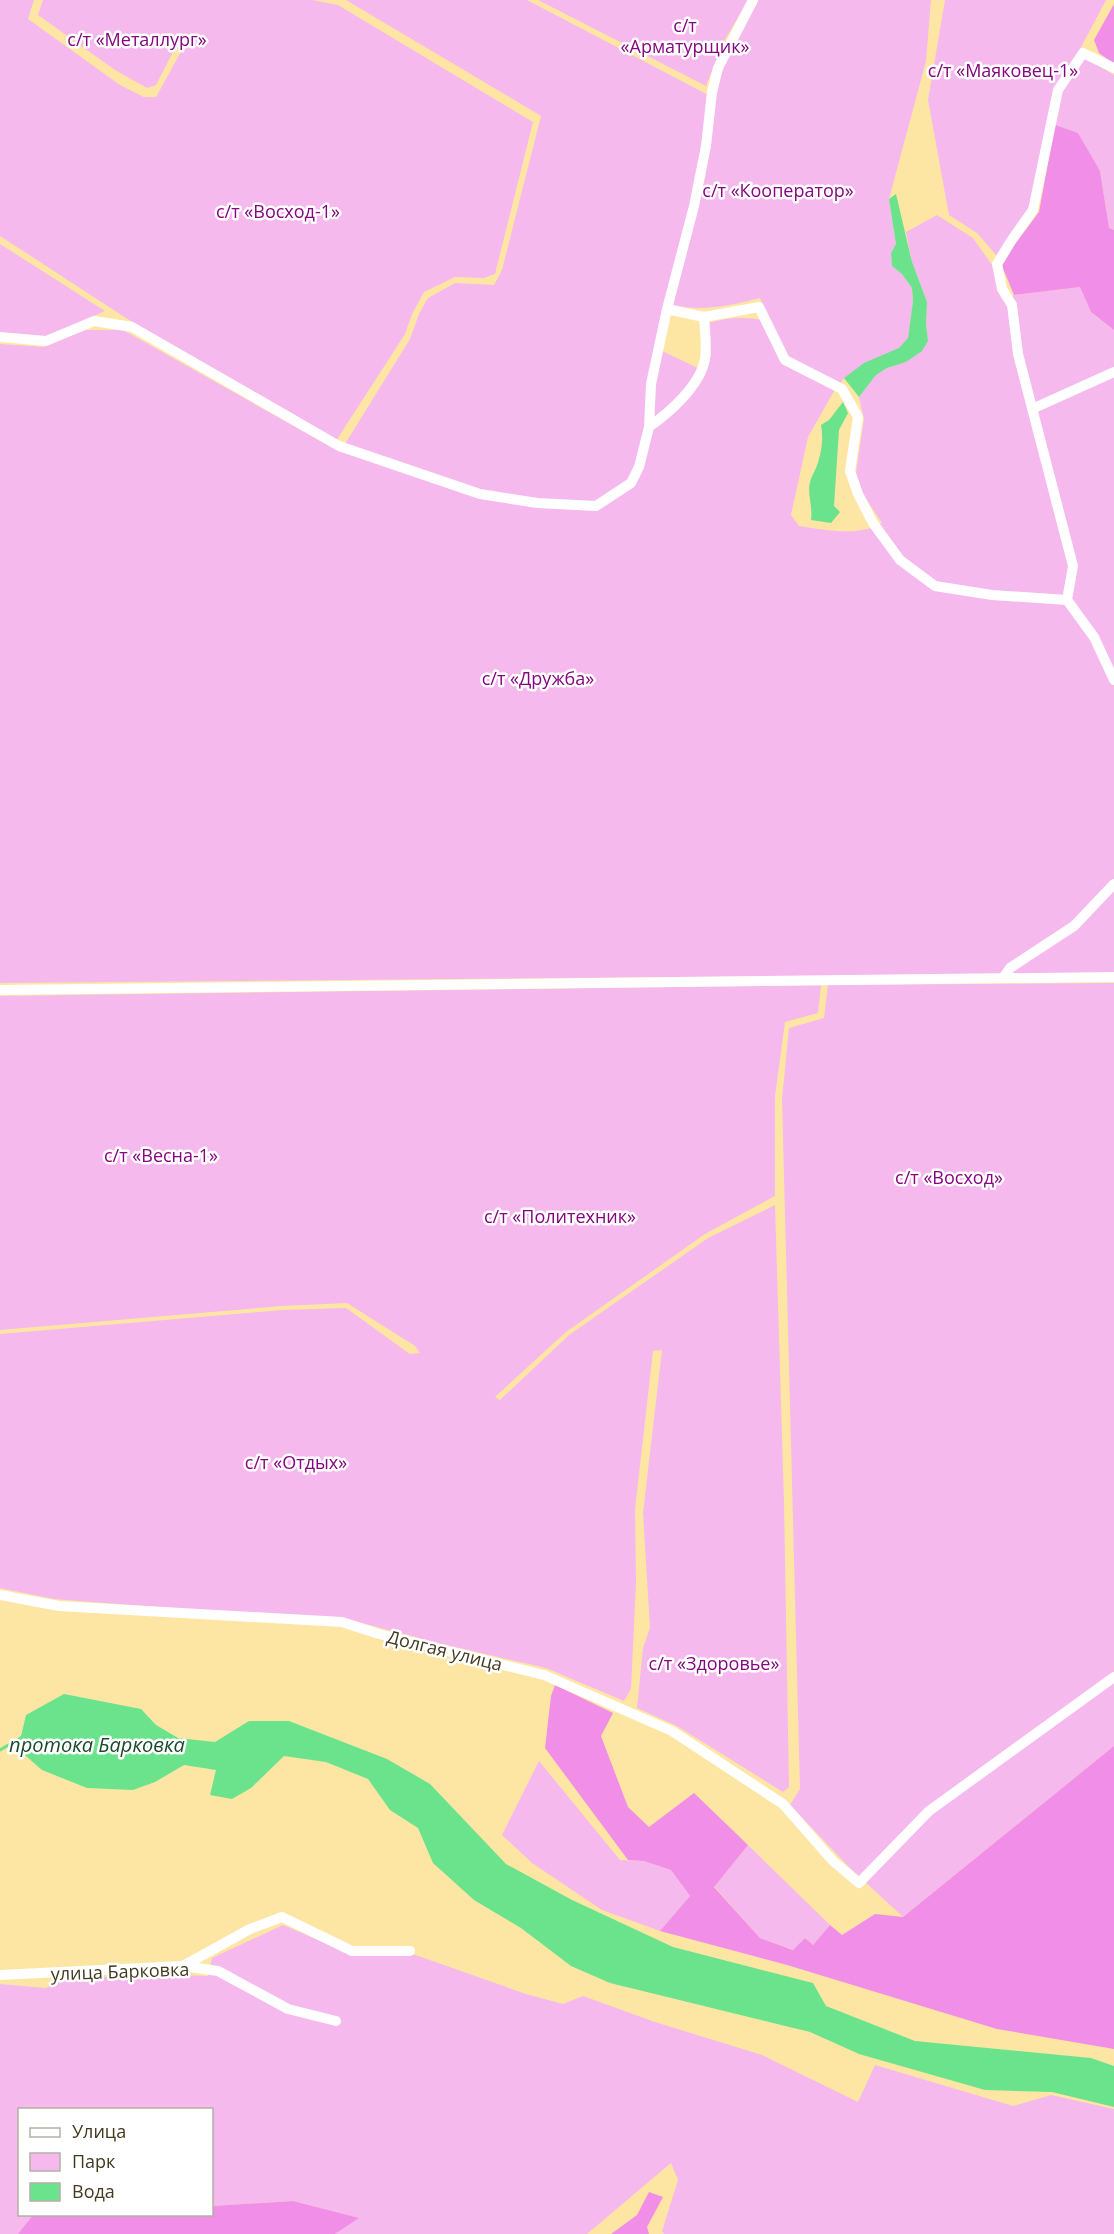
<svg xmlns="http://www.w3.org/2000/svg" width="1114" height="2234" viewBox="0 0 1114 2234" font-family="'Open Sans',sans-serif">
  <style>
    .green { fill: #f5b9ed; fill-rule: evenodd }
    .forest { fill: #f18ee8 }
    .water { fill: #6be28c }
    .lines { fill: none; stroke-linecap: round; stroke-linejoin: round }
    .stream { stroke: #6be28c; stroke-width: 3 }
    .minor { stroke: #fff; stroke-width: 10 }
    .labels { text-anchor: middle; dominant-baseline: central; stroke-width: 5; stroke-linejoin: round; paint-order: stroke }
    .park-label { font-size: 18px; fill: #850680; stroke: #fff }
    .street-label { font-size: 18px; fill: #43391f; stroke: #fff }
    .water-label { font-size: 20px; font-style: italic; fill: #1c4b2a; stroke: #fff }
  </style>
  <rect width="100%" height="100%" fill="#fde6a4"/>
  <path class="green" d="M0,0H34L28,19L120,85L144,97H156L182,50L175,48L156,85L147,88L115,70L38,15L43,0H312L338,5L533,122L495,274L484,278L455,277L424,292L412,314L405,334L336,441L126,318L0,236Z
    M346,0H527L716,99C723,59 734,37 757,4L758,0H931L926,61L889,199L896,244L891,253L892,266L902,274L912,288L913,301L908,339L899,348L844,378L834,391L808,437L791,515L799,526C826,530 858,537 882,523L861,491L856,473L864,419L859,397L876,375L887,368L906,362L928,341L926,324L927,302L912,263L906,232L937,215L973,238L992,265L1005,299L1014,295L1080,287L1091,312L1114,330V973L0,983V344L44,347L85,330H123L340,452L410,339L419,314L428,298L455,283L494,285L502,270L541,116ZM760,298L772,323C752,316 729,317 709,323L711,355L706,372L654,347L666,303C698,313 728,306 760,298Z
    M538,0H748L723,43L706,86Z
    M945,0H1106L1078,53L1114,75V230L1109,229L1100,171L1055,125L1031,212L997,256L977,233L949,215L928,100Z
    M0,244L105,311L45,337L0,334Z
    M1114,983V1746L903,1917L849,1867L790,1805L800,1789L782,1099L789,1028L824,1018L828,985Z
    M821,985L818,1013L785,1022L775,1096V1196L705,1234L566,1332L495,1397L500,1400L569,1335L708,1238L775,1205L784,1502L789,1787L783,1792L677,1726L637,1708L643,1648L650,1628L643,1513L662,1350L653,1351L635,1509L636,1583L631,1689L624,1701L546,1668L442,1644L343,1618L184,1609L54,1599L0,1588V1334L282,1310L346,1308L410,1354L420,1353L415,1346L347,1303L281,1306L0,1330V996Z
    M539,1761L620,1860L644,1861L671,1870L690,1896L660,1931L602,1910L532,1863L502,1835Z
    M748,1845L830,1925L813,1945L805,1938L794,1950L760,1938L714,1886Z
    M283,1925L351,1954L407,1952L526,1994L563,2004L583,1996L655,2022L762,2055L858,2102L875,2065L1013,2106L1051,2095L1114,2109V2234H664L662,2231L678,2180L671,2163L587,2234H335L358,2218L293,2201L212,2206V2110H20V2214L33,2215L18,2234H0V1984L46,1988L61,1980L151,1974L208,1976L212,1958Z"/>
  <path class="forest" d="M1114,4V64L1099,53L1094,40Z
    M1055,125L1078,133L1100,171L1109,228L1114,230V330L1091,312L1080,287L1014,295L1002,266L1015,244L1039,212Z
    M555,1685L613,1713L601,1736L628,1807L649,1827L694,1793L748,1845L714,1887L760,1938L793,1950L805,1938L813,1945L830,1925L842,1935L875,1914L903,1917L1114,1746V2049L997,2029L787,1965L660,1931L690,1896L671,1870L644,1861L628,1860L545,1748L551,1696Z
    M649,2192L663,2197L647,2227L649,2234H611L637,2215Z
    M293,2201L359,2218L335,2234H18L33,2215L212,2214V2206Z"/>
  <path class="water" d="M896,194L912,262L927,302L926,324L928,341L922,351L906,362L887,368L876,375L859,397L844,378L864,363L899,348L908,338L913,301L912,288L902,274L892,266L891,253L896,244L889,199Z
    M843,402L848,413L839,430L834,506L840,512L831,523L811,520C813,506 807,495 810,482C811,477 814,473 816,468C821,455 824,439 821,425L829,420Z
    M64,1694L141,1709L156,1725L178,1738L215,1742L249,1721H289L387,1759L430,1784L506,1864L572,1900L673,1947L813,1983L826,2006L915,2041L1091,2058L1114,2066V2107L1052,2092L985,2090L859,2054L810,2032L610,1983L571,1966L521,1928L474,1900L433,1863L418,1828L390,1810L368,1779L326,1762L284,1756L251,1788L232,1799L210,1795L216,1770L184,1765L155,1782L133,1790L87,1788L42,1770L18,1749L26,1715Z"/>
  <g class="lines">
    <path class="stream" d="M0,1750L24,1736"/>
    <path class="minor" d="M1114,68L1083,53L1058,90L1033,210L1011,241L997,264L1002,289L1012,305L1018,354L1073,566L1067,600L1094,637L1114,680
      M667,309L704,317L759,307L785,360L842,389L858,417L850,471L858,494L873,523L900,560L935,586L992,595L1067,600
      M0,337L46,341L94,321L132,327L339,446L480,494L537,503L596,506L631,483L639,467L649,427L651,384L667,309L694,206L706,146L712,92L718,68L753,0
      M1032,409L1114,372
      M649,427C670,412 700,386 705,359C707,346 705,331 704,317
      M1003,978L1010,968L1074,926L1114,884
      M0,990L1114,977
      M0,1595L59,1606L342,1622L379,1634L544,1675L672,1731L783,1804L833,1861L859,1883L929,1811L1114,1677
      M183,1966L250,1929L282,1917L352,1951H410
      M0,1975L183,1966L218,1971L288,2009L336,2021"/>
  </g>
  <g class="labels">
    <g class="park-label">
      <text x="685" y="25">с/т<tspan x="685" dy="21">«Арматурщик»</tspan></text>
      <text x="137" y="39">с/т «Металлург»</text>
      <text x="1003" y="70">с/т «Маяковец-1»</text>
      <text x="778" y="190">с/т «Кооператор»</text>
      <text x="278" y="211">с/т «Восход-1»</text>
      <text x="538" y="678">с/т «Дружба»</text>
      <text x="161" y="1155">с/т «Весна-1»</text>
      <text x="949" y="1177">с/т «Восход»</text>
      <text x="560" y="1216">с/т «Политехник»</text>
      <text x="296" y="1462">с/т «Отдых»</text>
      <text x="714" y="1663">с/т «Здоровье»</text>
    </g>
    <g class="street-label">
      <text transform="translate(445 1650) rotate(14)">Долгая улица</text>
      <text transform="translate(120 1971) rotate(-2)">улица Барковка</text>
    </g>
    <g class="water-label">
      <text x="97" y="1744">протока Барковка</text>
    </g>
  </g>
  <rect x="18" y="2108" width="195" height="108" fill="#ffffff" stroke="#b4b0a5" stroke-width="1.5"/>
  <rect x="30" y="2128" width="30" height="9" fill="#ffffff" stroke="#b4b0a5" stroke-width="1.5"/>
  <text x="72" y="2138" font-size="18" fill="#43391f">Улица</text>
  <rect x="30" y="2153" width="30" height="18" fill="#f5b9ed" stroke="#b4b0a5" stroke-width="1.5"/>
  <text x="72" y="2168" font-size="18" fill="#43391f">Парк</text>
  <rect x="30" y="2183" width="30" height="18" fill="#6be28c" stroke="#b4b0a5" stroke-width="1.5"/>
  <text x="72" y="2198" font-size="18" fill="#43391f">Вода</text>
</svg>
